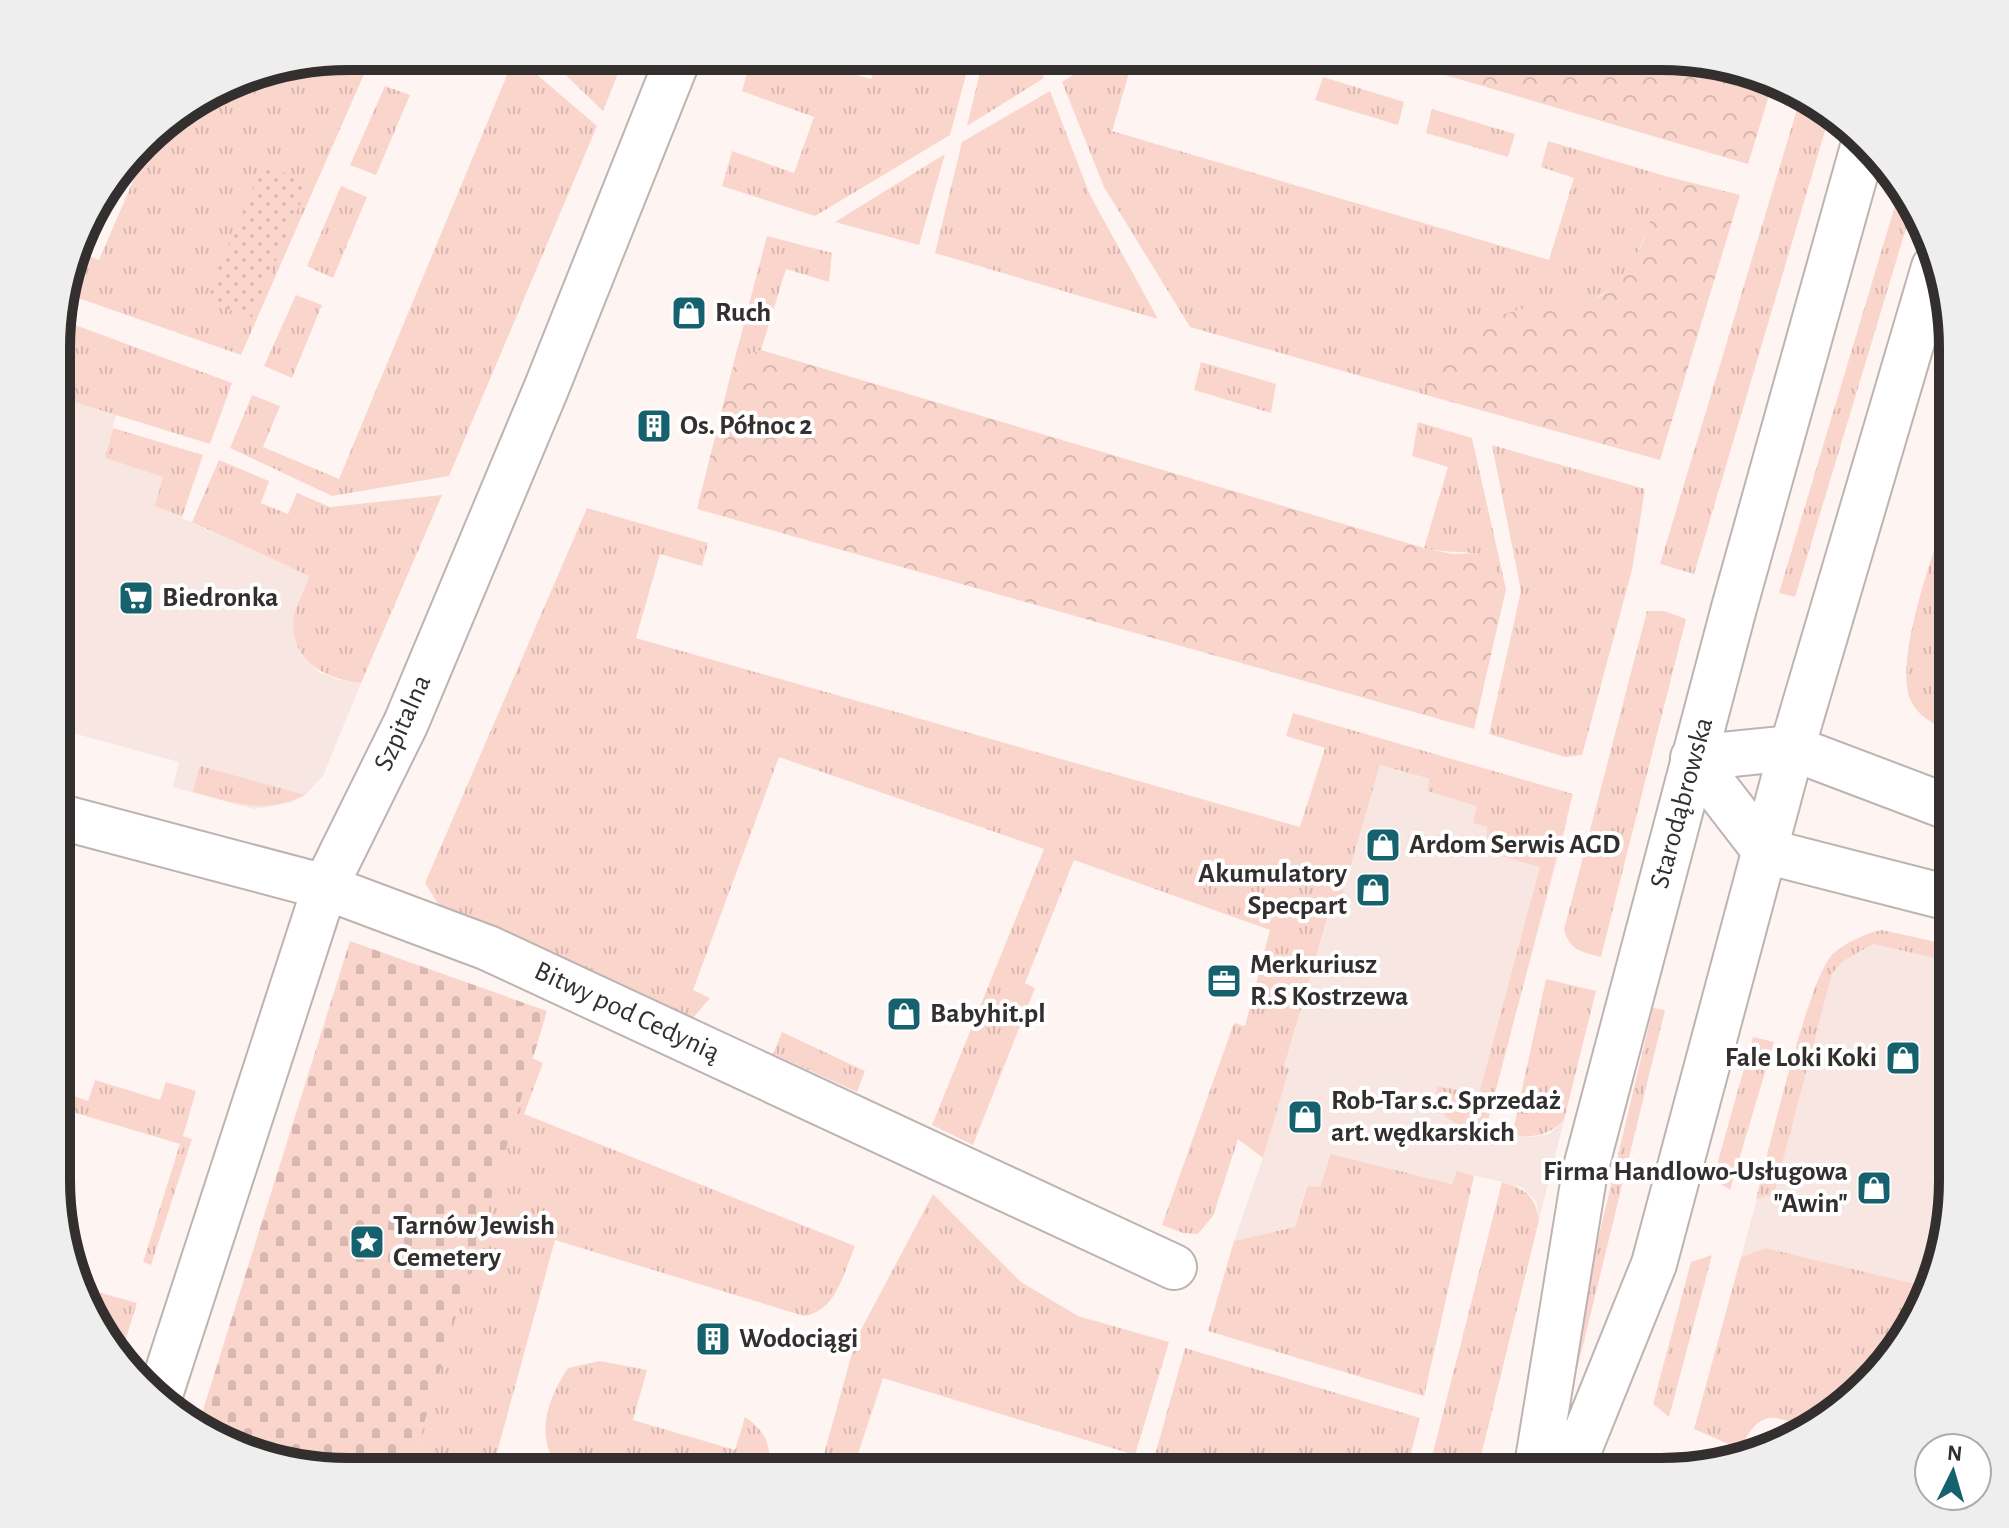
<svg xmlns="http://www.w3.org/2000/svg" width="2009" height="1528" viewBox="0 0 2009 1528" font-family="'Alegreya Sans',sans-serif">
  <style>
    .built { fill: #f7e6e1 }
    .grass { fill: url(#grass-tufts) }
    .forest { fill: url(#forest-crowns) }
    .cemetery { fill: url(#cemetery-stones) }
    .park { fill: url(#park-dots) }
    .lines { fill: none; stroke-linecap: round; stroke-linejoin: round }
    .minor-casing { stroke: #bdb4b2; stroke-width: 48 }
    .tertiary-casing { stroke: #bdb4b2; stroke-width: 48 }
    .minor { stroke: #fff; stroke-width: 44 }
    .tertiary { stroke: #fff; stroke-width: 44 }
    .labels { text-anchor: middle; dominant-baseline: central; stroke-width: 8; stroke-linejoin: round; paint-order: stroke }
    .poi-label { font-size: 28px; font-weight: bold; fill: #332f2f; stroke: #fff; text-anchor: start }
    .street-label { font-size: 28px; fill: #332f2f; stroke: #fff }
    .rim { fill: none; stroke: #332f2f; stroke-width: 10 }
  </style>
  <defs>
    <pattern id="grass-tufts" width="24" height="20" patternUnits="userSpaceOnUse" patternTransform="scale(2)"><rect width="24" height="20" fill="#fad5cb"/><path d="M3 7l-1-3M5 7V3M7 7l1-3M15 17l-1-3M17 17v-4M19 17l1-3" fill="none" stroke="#d7b7af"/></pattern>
    <pattern id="forest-crowns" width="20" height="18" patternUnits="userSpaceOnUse" patternTransform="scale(2)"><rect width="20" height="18" fill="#fad5cb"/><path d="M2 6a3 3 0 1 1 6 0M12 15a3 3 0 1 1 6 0" fill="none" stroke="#d7b7af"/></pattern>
    <pattern id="cemetery-stones" width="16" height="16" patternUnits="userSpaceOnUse" patternTransform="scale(2)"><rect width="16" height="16" fill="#fad5cb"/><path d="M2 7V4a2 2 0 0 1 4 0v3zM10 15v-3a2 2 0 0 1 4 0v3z" fill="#d7b7af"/></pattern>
    <pattern id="park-dots" width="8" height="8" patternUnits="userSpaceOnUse" patternTransform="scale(2)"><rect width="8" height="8" fill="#fad5cb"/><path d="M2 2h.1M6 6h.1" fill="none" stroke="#d7b7af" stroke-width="1.8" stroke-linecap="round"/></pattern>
  </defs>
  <rect width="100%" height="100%" fill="#fef5f3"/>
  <path class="built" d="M58,397L116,415L105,458L163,477L156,506L309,576L298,605L295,640L302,656L319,672L339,680L361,683L323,776L305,795L289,803L254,809L173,787L179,762L58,729Z
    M1380,765L1568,818L1485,1131L1531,1137L1549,1134L1564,1120L1539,1220L1536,1201L1523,1188L1503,1182L1458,1172L1452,1184L1332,1154L1320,1188L1306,1186L1295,1227L1234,1241L1263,1158L1288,1069L1284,1068L1333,902L1339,904Z
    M1882,930L1953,946L1952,1200L1932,1288L1765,1248L1741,1257L1815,986L1833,953L1871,932Z"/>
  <path class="grass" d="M348,56H372L241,355L64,293L78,252L99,260L156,128L253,72Z
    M515,56L597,126L449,476L332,496L230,448L252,395L280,406L263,447L339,479Z
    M546,56H625L603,111Z
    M752,56H771L792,67L795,58L871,79L879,56H971L950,135L815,216L722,186L732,151L794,173L814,117L742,91Z
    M984,56H1035L1044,78L967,126Z
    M1103,56H1134L1112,131L1549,260L1574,178L1541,167L1548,141L1665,176L1649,227L1634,260L1614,286L1585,306L1529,307L1423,377L1430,396L1190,327L1104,187L1062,82Z
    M1323,77L1404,102L1398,125L1315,100Z
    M385,86L410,95L376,175L350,165Z
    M1050,91L1090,195L1158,319L935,253L962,142Z
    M1801,96L1830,114L1694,574L1660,564Z
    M1432,109L1515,134L1508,157L1426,133Z
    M945,154L919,245L835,222Z
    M341,186L367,197L333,278L307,266Z
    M1900,189L1913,205L1795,597L1779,593Z
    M767,236L832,253L829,282L786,269L761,350L747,355L732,369Z
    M296,295L322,305L292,378L264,366Z
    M59,319L232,383L210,444L58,397Z
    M1201,362L1276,384L1271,413L1194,390Z
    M1418,422L1472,438L1506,589C1482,538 1472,559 1424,548L1448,467L1412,456Z
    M113,428L203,455L182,517L155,506L163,477L105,458Z
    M1492,445L1645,489L1632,570L1582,755L1565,757L1489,734L1521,591Z
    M219,460L269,481L261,503L288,514L297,493L330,507L442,495L361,683C325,679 288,660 294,617C297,603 305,589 309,576L192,522Z
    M1953,493V733C1936,726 1917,716 1910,699C1893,655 1939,539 1953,493Z
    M587,508L708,543L702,566L660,554L636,638L1300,827L1325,748L1286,736L1293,713L1573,794L1485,1131C1463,1128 1447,1123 1435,1103L1437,1086L1479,1094L1540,867L1487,852V827L1473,823L1477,806L1427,791L1430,779L1380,765L1339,905L1332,903L1284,1067L1289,1069L1263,1158L1238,1139L1213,1216L1198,1234L1183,1233L1162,1225L1234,1023L1245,1026L1270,930L1074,860L1025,983L1035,988L973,1145L932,1125L1044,849L779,757L693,990L710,998L692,1019L440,907L425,883Z
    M1647,611H1664L1686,619L1601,957C1581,952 1570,950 1564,930Z
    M200,766L305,795C265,815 234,803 193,792Z
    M1882,930L1953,946V962L1873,944L1843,961L1832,973L1774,1194L1756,1199C1767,1157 1809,975 1833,954C1844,943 1867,933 1882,930Z
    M1546,979L1596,991L1564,1120C1547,1136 1535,1138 1512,1135Z
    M1653,1008L1665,1010L1552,1472L1568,1366Z
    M782,1032L865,1071L857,1092L773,1054Z
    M1753,1037L1774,1042L1730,1190L1718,1182V1161Z
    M532,1058L543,1063L524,1114L855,1246C843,1274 837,1310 804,1316L555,1240L492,1471H410Z
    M95,1080L160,1100L166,1082L196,1091L183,1136L192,1139L151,1265L143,1262L180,1144L69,1111L57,1153V1090L88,1101Z
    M1331,1154L1452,1184L1457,1171L1474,1176L1424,1396L1208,1331L1234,1241L1295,1227L1307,1186L1320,1187Z
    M1502,1182C1526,1189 1535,1196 1539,1220L1477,1472H1428Z
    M933,1194L1021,1282L1078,1316L1169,1342L1135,1455L883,1378L852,1472H819L856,1339Z
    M1765,1248L1932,1288L1881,1372L1807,1429C1771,1413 1760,1410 1740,1449L1694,1429L1741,1257Z
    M1712,1255L1669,1417L1653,1404L1691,1262Z
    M80,1287L137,1303L121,1354L86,1310Z
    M1185,1348L1420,1418L1406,1472H1186L1153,1462Z
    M600,1361L647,1370L633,1420L735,1450L745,1417C766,1431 773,1447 767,1472H563C532,1440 547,1400 568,1368Z"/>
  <path class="forest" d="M1380,56L1680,57L1774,79L1748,164Z
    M1665,176L1740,195L1660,460L1430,396L1423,377L1424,366C1452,336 1485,318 1525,308C1579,296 1591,321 1632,262C1649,237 1654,205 1665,176Z
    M761,350L1424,548L1452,554L1478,553L1493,562L1506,589L1474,729L697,509L732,369L747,355Z"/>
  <path class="cemetery" d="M350,941L547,1011L410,1471H329L236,1450L198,1426Z"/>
  <path class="park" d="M263,164L309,183L251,319L205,299Z"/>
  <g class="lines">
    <defs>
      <path id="minor" d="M1693,758L1765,851L1953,899
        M1693,758L1792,748L1953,809
        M57,816L325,887L488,948L1174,1267
        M158,1401L325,887L406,723L546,389L679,56"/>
      <path id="tertiary" d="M1536,1472L1585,1171L1734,608L1864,143
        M1570,1472L1654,1264L1792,748L1934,267"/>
    </defs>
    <use href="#minor" class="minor-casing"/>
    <use href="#tertiary" class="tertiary-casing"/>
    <use href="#minor" class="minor"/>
    <use href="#tertiary" class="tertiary"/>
  </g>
  <defs>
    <symbol id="shop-square" viewBox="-11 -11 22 22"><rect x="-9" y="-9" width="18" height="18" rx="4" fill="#16616e" stroke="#fff"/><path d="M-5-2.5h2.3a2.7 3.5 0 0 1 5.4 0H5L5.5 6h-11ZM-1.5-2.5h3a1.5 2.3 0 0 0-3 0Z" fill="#fff"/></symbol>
    <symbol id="building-square" viewBox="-11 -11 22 22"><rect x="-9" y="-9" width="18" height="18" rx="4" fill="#16616e" stroke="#fff"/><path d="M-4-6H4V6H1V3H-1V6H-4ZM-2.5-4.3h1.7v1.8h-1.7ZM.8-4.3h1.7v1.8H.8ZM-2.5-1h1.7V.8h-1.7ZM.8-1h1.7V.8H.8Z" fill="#fff"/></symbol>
    <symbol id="supermarket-square" viewBox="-11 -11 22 22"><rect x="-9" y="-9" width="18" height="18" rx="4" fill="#16616e" stroke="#fff"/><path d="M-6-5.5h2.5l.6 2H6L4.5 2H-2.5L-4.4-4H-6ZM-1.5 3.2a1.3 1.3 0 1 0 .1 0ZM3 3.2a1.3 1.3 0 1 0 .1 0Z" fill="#fff"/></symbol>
    <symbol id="office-square" viewBox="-11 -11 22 22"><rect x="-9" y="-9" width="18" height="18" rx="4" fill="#16616e" stroke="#fff"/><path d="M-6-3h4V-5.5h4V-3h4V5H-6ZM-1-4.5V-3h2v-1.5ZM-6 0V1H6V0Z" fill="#fff"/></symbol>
    <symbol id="sight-square" viewBox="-11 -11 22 22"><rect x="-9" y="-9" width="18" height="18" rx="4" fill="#16616e" stroke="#fff"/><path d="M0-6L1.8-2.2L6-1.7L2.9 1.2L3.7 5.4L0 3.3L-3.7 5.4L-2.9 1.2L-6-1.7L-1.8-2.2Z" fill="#fff"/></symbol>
  </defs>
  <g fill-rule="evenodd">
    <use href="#shop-square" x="669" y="293" width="40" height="40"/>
    <use href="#building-square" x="634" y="406" width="40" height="40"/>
    <use href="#supermarket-square" x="116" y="578" width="40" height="40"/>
    <use href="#shop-square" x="1363" y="825" width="40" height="40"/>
    <use href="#shop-square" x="1353" y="870" width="40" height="40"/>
    <use href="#office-square" x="1204" y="961" width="40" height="40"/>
    <use href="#shop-square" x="884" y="994" width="40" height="40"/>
    <use href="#shop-square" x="1883" y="1038" width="40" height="40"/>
    <use href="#shop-square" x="1285" y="1097" width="40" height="40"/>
    <use href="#shop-square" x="1854" y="1168" width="40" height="40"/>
    <use href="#sight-square" x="347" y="1222" width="40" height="40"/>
    <use href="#building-square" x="693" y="1319" width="40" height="40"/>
  </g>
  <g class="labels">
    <g class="poi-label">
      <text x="715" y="313">Ruch</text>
      <text x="680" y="426">Os. Północ 2</text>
      <text x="162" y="598">Biedronka</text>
      <text x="1409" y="845">Ardom Serwis AGD</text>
      <text x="1347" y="874" text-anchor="end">Akumulatory<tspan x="1347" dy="32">Specpart</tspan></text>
      <text x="1250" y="965">Merkuriusz<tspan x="1250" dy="32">R.S Kostrzewa</tspan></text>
      <text x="930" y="1014">Babyhit.pl</text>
      <text x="1877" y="1058" text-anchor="end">Fale Loki Koki</text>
      <text x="1331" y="1101">Rob-Tar s.c. Sprzedaż<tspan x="1331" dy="32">art. wędkarskich</tspan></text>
      <text x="1848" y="1172" text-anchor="end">Firma Handlowo-Usługowa<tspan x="1848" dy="32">"Awin"</tspan></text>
      <text x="393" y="1226">Tarnów Jewish<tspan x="393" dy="32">Cemetery</tspan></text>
      <text x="739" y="1339">Wodociągi</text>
    </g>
    <g class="street-label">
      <text transform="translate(403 723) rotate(-66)">Szpitalna</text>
      <text transform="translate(1682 803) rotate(-75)">Starodąbrowska</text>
      <text transform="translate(627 1012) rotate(25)">Bitwy pod Cedynią</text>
    </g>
  </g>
  <path d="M0 0H2009V1528H0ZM348 70H1661A278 278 0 0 1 1939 348V1180A278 278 0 0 1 1661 1458H348A278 278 0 0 1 70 1180V348A278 278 0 0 1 348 70Z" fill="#efeeee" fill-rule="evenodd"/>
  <path class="rim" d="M348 70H1661A278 278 0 0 1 1939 348V1180A278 278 0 0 1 1661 1458H348A278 278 0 0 1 70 1180V348A278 278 0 0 1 348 70Z"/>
  <g transform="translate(1953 1472) rotate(5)"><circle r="38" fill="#ffffff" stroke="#adacac" stroke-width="2"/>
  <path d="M0-6L14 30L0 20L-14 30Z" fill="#16616e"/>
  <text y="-12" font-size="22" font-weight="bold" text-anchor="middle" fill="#332f2f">N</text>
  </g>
</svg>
